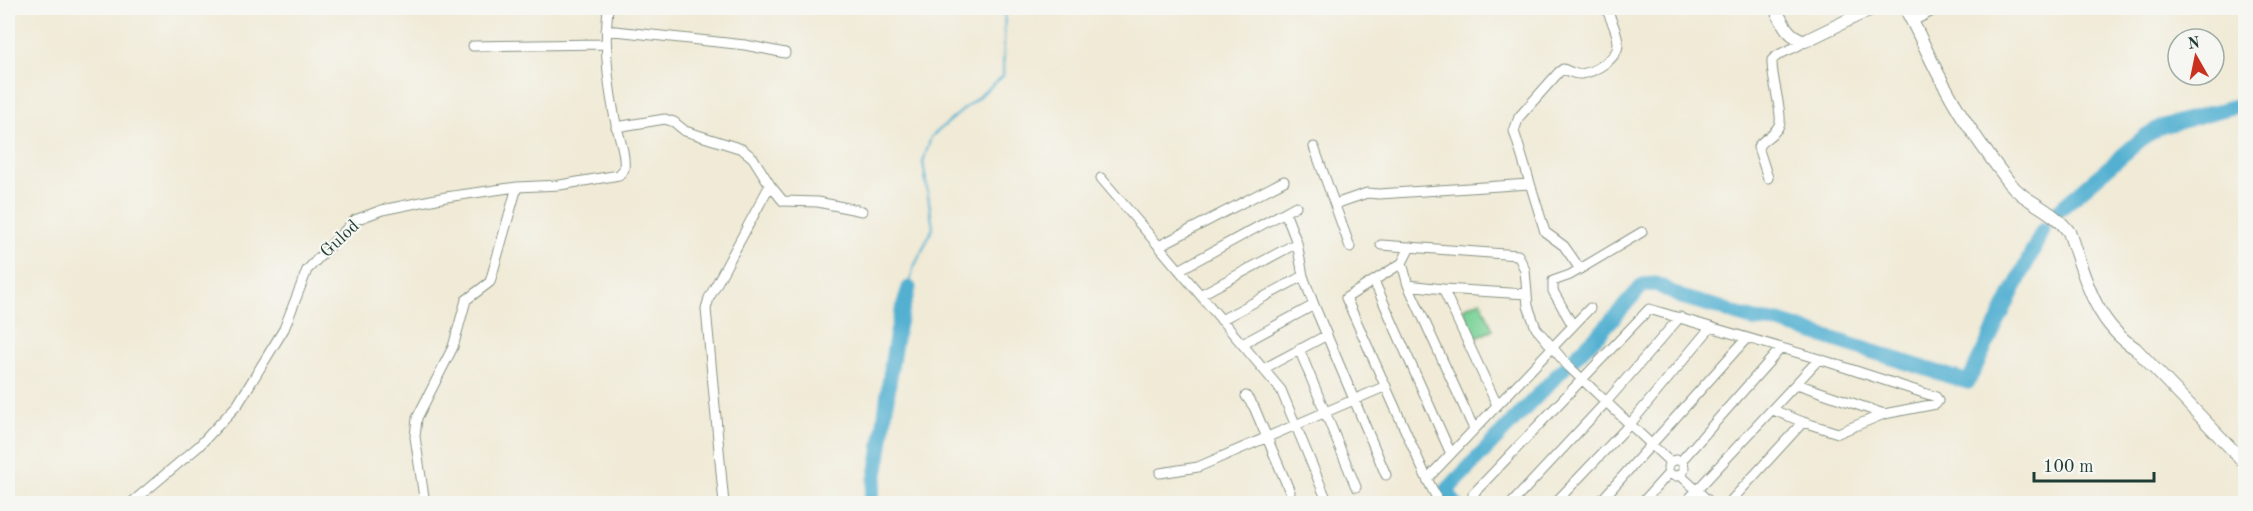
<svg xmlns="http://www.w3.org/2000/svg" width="2253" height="511" viewBox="0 0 2253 511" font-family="'Old Standard TT',serif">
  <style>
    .green { fill: #7ad297; stroke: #4c8866; stroke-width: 1.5 }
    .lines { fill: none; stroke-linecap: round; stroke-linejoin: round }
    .stream { stroke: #52b0d1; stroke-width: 2 }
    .river { stroke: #52b0d1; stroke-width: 15 }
    .street-casing { stroke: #889485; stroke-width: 11 }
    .secondary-casing { stroke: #889485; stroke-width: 14 }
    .street { stroke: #fff; stroke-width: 9 }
    .secondary { stroke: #fff; stroke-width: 12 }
    .labels { text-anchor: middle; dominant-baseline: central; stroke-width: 4.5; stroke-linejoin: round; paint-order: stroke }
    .street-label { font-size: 18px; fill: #1f3d34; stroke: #f6f6f2 }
  </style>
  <rect width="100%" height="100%" fill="#f6f6f2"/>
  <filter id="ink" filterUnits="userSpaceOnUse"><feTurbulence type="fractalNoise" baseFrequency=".0167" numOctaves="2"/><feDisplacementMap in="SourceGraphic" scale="12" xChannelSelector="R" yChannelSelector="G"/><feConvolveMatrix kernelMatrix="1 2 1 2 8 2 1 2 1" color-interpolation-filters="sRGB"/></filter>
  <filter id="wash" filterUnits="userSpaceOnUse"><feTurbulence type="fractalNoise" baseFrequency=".008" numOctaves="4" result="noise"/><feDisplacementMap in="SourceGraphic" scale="24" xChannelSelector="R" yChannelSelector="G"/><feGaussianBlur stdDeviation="1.35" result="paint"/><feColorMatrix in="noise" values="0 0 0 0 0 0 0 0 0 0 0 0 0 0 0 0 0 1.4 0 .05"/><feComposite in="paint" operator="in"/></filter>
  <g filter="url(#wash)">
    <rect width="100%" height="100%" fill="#f0ead6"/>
    <path class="green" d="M1481,301L1493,330L1475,338L1463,308Z"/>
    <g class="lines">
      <path class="stream" d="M909,288L913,269L933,228L923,162L931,137L1003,76L1005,8"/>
      <path class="river" d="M2059,210L2145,136L2160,127L2246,103
        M1571,361L1601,332L1643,285L1656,284L1681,297L1721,308L1735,314L1755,320L1779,322L1968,382L2043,230
        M869,504C889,433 885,357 909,288
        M1455,504L1447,490L1564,368"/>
    </g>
  </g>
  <g filter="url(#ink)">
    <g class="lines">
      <defs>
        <path id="street" d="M1913,21L1938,8
          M606,30L745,45L785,53
          M473,46L605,44
          M616,127L665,119L674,122L685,131L742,149L753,158L770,185L783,201L818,202L862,211
          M1314,147L1350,247
          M1101,178L1281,390L1325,496
          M1768,178L1758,147C1763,138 1778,134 1780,122C1782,110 1771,77 1772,60C1780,51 1795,50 1805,41
          M1335,204L1367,193L1379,194L1529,184
          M1285,212L1297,243L1303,276L1314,305L1386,475
          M1381,245L1518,255L1525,270L1528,306L1536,328L1568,366L1670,462
          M1159,246L1284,181
          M1410,247L1402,263L1346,298L1427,479L1440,504
          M1402,263L1408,285L1474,429
          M1580,269L1564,246L1545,232L1514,131L1519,117L1559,72L1563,69C1569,71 1575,75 1581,74C1595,72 1619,58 1618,43C1618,32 1610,18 1606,8
          M1179,270L1296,206
          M1374,281L1451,454
          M1408,285L1443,289L1527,294
          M1443,289L1497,405
          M1200,295L1297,243
          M1221,320L1303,276
          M1573,326L1553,291V281L1570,275L1642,232
          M1242,344L1314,305
          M1299,349L1356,487
          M1263,369L1327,335
          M1797,384L1884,414
          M1246,396L1254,407L1290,492
          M1668 468a8 8 0 1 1 16 0a8 8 0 1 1-16 0Z
          M1681,461L1781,348
          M1160,473L1198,467L1386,386
          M1680,475L1712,504
          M1427,479L1590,308
          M130,504L199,446L238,404L284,329L307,270L355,220L382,210L446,197L517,187L560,185L619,175L624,169C626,151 617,133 614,114C607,78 604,45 608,8
          M425,504L415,437L417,418L453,347L466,300L490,282L517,187
          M724,504L706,309L709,298L770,185
          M1478,504L1473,494L1649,309L1819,359L1936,397L1938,401L1936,404L1884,414L1838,433L1803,422L1773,410
          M1511,504L1607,401L1680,317
          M1554,504L1630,424L1710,328
          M1598,504L1746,339
          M1641,504L1669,473
          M1684,504L1819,359
          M1728,504L1803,422"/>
        <path id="secondary" d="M1775,8C1783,23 1787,36 1805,41L1873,8
          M1905,8C1920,34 1931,63 1947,90C1963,120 1988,155 2009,182C2025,203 2052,208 2069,232C2084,274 2094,322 2135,348L2246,464"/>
      </defs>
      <use href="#street" class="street-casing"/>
      <use href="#secondary" class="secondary-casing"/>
      <use href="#street" class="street"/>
      <use href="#secondary" class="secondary"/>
    </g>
  </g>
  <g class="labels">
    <g class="street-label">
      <text transform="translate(340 239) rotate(-43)">Gulod</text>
    </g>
  </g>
  <rect width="2253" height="511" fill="none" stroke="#f6f6f2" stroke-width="30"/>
  <g transform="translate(2196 57) rotate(351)"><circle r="28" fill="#f6f6f2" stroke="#a0aca6" stroke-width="1.5"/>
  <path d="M0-4.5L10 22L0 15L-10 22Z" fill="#c8321e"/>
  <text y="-9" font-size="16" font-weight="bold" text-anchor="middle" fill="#1f3d34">N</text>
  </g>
  <path d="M2034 472v9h120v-9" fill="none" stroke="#1f3d34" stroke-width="3"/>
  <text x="2043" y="472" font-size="18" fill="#1f3d34" stroke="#f6f6f2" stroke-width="4.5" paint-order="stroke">100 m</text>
</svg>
